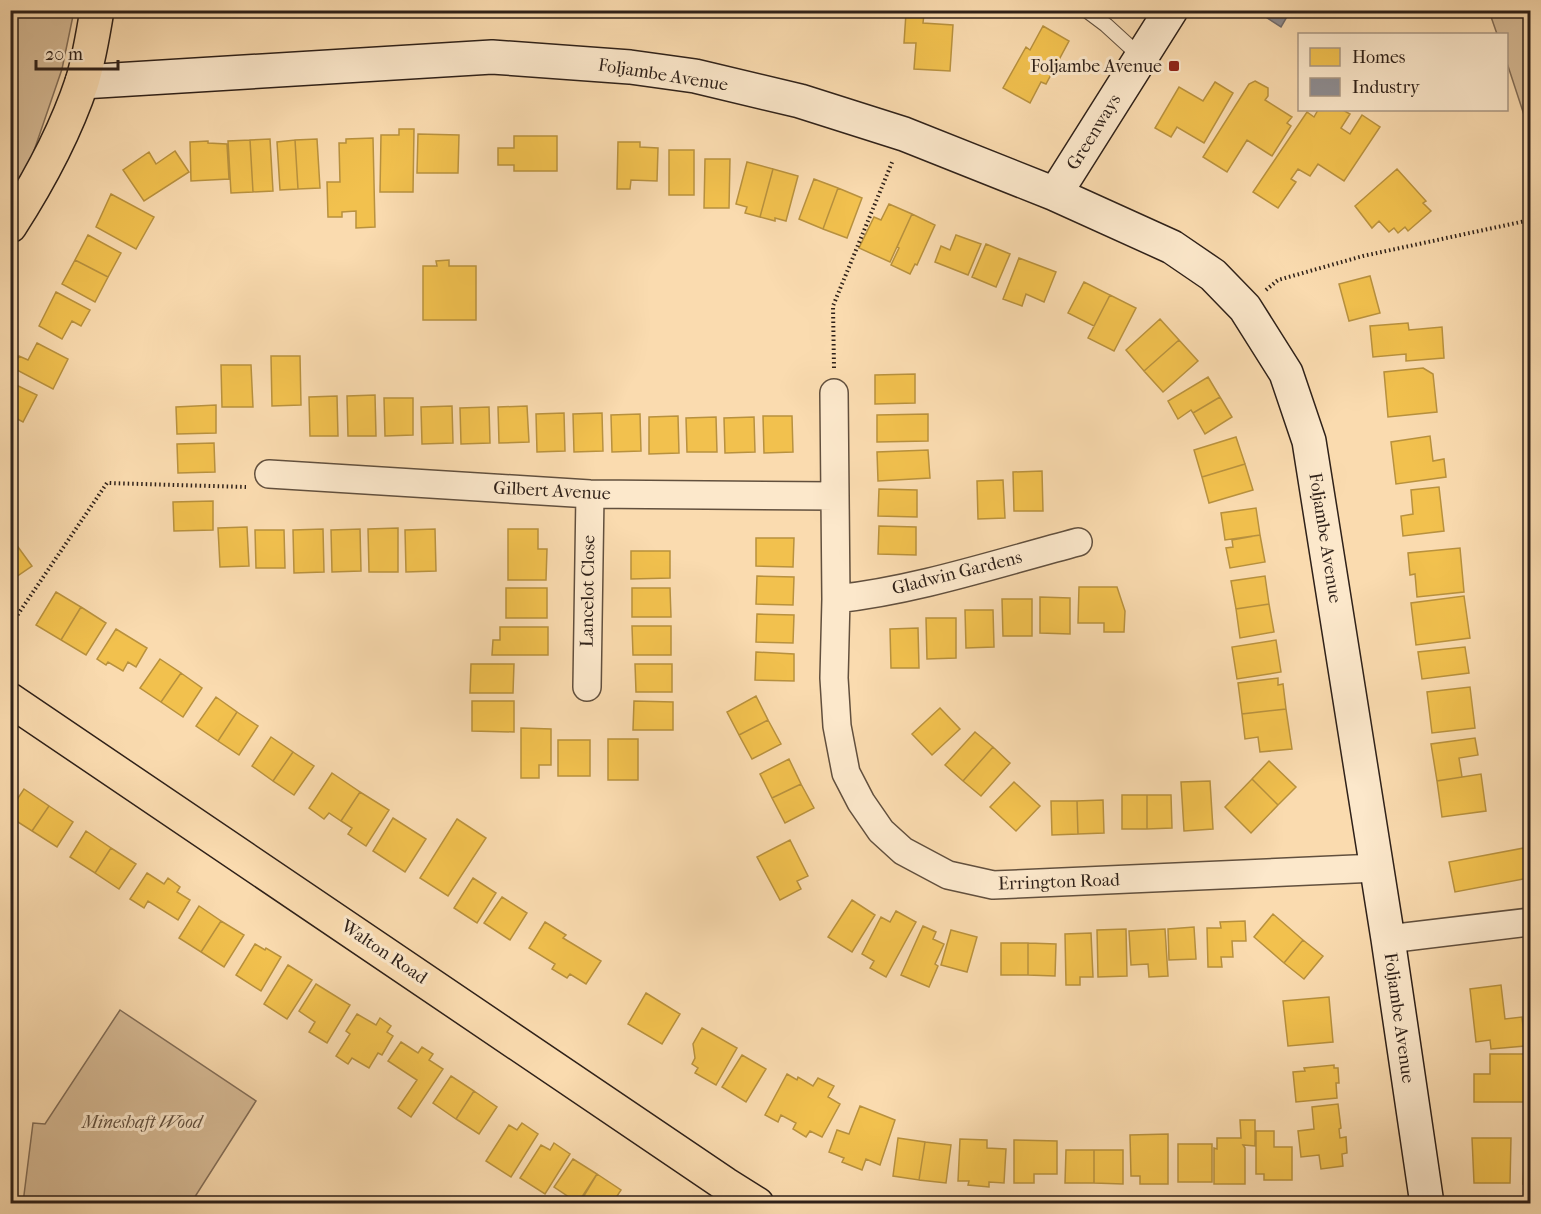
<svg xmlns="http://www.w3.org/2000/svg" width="1541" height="1214" viewBox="0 0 1541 1214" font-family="'IM FELL French Canon',serif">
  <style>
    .green { fill: #d7bb96; stroke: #836e58; stroke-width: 1.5 }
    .homes { fill: #f2c14e; stroke: #b8913e; stroke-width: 1.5 }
    .industry { fill: #8d8d92; stroke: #716d6e; stroke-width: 1.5 }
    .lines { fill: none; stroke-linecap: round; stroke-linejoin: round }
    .lane-casing { stroke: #62503e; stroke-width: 16 }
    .street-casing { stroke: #62503e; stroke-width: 30 }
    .secondary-casing { stroke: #2f2119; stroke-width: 36 }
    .primary-casing { stroke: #2f2119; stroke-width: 36 }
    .path { stroke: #2f2119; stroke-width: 4; stroke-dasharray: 1.5 3; stroke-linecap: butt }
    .lane { stroke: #fce8cb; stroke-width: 14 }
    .street { stroke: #fce8cb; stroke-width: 27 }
    .secondary { stroke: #fce8cb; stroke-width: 33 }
    .primary { stroke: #fadbaf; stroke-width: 33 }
    .poi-dot { fill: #8f2418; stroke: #fce8cb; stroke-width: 2 }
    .labels { text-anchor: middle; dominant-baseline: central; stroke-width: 6; stroke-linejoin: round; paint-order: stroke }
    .poi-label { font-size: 18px; fill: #2f2119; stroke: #fce8cb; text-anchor: end }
    .street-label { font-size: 18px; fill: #2f2119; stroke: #fce8cb }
    .park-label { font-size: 18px; font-style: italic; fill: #614f3e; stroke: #fce8cb }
  </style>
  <rect width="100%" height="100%" fill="#fadbaf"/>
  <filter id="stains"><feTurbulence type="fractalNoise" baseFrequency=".00333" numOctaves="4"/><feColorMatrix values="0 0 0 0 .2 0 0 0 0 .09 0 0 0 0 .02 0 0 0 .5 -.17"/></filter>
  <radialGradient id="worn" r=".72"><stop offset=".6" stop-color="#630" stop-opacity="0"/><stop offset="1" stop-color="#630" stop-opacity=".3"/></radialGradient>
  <path class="green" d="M11,11H74L62,69L25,177L11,202Z
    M1489,11H1530V133L1507,63L1506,34H1497Z
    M120,1010L256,1101L191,1203H23L33,1123L45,1124Z"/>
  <path class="homes" d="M906,13L924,14L923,23L953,25L950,71L914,69L916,43H904Z
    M1043,26L1069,41L1046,84L1041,82L1030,103L1003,88L1026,47L1030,50Z
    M1255,81L1268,88V96L1265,100L1292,117L1287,123L1291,126L1272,156L1247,140L1227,172L1203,157L1249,84Z
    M1215,82L1233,93L1204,143L1177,127L1171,137L1155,128L1179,87L1203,101Z
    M1318,110H1343L1350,114L1341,128L1350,134L1362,115L1380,127L1344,181L1318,164L1310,176L1298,169L1291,179L1296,182L1278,208L1253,192L1307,112L1314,117Z
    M399,129H414L413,192H380L381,135H399Z
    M418,134L459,135L458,173H417Z
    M514,136H557V171H514V165H498V148H514Z
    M373,138L375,227L356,228V211L342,212V217H328L327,182H340L339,143H346V139Z
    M270,139L273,191L253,192L250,140Z
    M317,139L320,188L298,189L295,140Z
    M250,140L253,192L231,193L228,141Z
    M295,140L298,189L280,190L277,142Z
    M208,141V143L227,144L229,179L191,181L190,142Z
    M618,142H640V147L658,148L657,181L631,180L630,189H617Z
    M669,150H694V195H669Z
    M175,151L189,172L144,201L123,170L149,152L156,164Z
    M705,159H730L729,208H704Z
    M747,162L773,169L760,217L745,213L747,207L736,204Z
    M773,169L798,176L786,221L775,218V221L760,217Z
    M1397,169L1426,201L1423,203L1431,211L1408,231L1405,227L1398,233L1394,228L1389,232L1379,221L1372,228L1355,206Z
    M814,179L838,188L823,229L799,219Z
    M838,188L862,198L847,238L823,229Z
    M111,194L154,217L136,249L96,227Z
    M889,204L912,214L890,262L859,248L874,217L881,220Z
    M912,214L935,225L917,265L915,264L910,274L891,265L899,248L897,247Z
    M88,235L121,253L108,277L75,260Z
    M956,235L981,244L968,275L935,262L941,246L950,250Z
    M986,244L1010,254L996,287L972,277Z
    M1019,258L1056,272L1044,302L1026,294L1022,306L1003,299Z
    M75,260L108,277L95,302L62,284Z
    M449,260V266H476V320H423V266H437L436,261Z
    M1370,276L1380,313L1349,321L1339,284Z
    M1084,282L1110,295L1094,326L1068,313Z
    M56,292L90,310L81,326L72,321L62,339L39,326Z
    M1110,295L1136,308L1114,351L1088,338Z
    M1160,319L1179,340L1144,371L1126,350Z
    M1408,323L1409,330L1442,327L1444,358L1406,361V354L1373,357L1370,326Z
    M1179,340L1198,361L1163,392L1144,371Z
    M37,343L68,359L53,389L13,368L19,356L28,360Z
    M271,356H300L301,405L272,406Z
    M221,365H251L253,407H222Z
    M1423,368L1433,374L1437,412L1388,417L1384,372Z
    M915,374V403L875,404V375Z
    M1208,377L1220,397L1193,413L1191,410L1178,419L1168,401Z
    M10,382L37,395L23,422L10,415Z
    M375,395L376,436H348L347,396Z
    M337,396L338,436H310L309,397Z
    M1220,397L1232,417L1205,434L1193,413Z
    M384,398H413V435L385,436Z
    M216,405V433L177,434L176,407Z
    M452,406L453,443L422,444L421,407Z
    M527,406L529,442L499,443L498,407Z
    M489,407L490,443L461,444L460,408Z
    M564,413L565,451L537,452L536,414Z
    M602,413L603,451L574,452L573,414Z
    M640,414L641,451L612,452L611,415Z
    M928,414V441L877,442V415Z
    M678,416L679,453L649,454V417Z
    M763,416H792L793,452L764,453Z
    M716,417L717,452H687L686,418Z
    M754,417L755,452L725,453L724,418Z
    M1430,436L1433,461L1444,459L1446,477L1396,484L1391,442Z
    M1236,437L1245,464L1202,477L1194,450Z
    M10,443L17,444L12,470H10Z
    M214,443L215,472L178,473L177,444Z
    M928,450L930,478L878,481L877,452Z
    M1245,464L1253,490L1209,503L1202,477Z
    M1042,471L1043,511H1014L1013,472Z
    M1003,480L1005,518L978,519L977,481Z
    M1439,487L1444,531L1403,536L1401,516L1413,514L1411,490Z
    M879,489L917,490V517L878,516Z
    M213,501V530L174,531L173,502Z
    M1256,508L1260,535L1225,540L1221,513Z
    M879,526L916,527V555L878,554Z
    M247,527L249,566L220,567L218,528Z
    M398,528V572H369L368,529Z
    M323,529L324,572L294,573L293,530Z
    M360,529L361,571L332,572L331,530Z
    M435,529L436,571L406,572L405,530Z
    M508,529H538V549H547L546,580H508Z
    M255,530H284L285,568H256Z
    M1260,535L1265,562L1230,568L1226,548L1233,547L1232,540Z
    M10,536L32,566L10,581Z
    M756,538H794L793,567L756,566Z
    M1460,548L1464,592L1417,597L1415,574L1410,575L1408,553Z
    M631,551H670V578L631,579Z
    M757,576L794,577L793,605L756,604Z
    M1265,576L1269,604L1236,609L1231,581Z
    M1079,587H1117L1125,611L1124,632H1104V623H1078Z
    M506,588H547V618H506Z
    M632,588H670L671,617H632Z
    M56,592L81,607L61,640L36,625Z
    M1464,596L1470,638L1416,645L1411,603Z
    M1040,597L1070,598V634L1040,633Z
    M1002,599H1032V636H1003Z
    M1269,604L1274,632L1240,638L1236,609Z
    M81,607L106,623L86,655L61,640Z
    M965,610H993L994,647L966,648Z
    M757,614L794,615L793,643L756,642Z
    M926,618H956V658L927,659Z
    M632,626H671V655H633Z
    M500,627H548V655H492L493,640H500Z
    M918,628L919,668H891L890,629Z
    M116,629L147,648L136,667L128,662L123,671L108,662L106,665L97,659Z
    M1276,640L1281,672L1237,679L1232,647Z
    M1465,647L1469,673L1422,679L1418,652Z
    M756,652L794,654V681L755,680Z
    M160,659L181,673L161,702L140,688Z
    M471,664H514L513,693H470Z
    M635,664H672V692H636Z
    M181,673L202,688L183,717L161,702Z
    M1278,678V685L1283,684L1286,709L1242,714L1238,683Z
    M1470,687L1475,728L1432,733L1427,692Z
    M756,696L768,720L739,735L727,712Z
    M216,697L237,712L218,741L196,726Z
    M472,701H514V732L472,731Z
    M634,701L673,702V730H633Z
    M940,708L960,729L932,755L912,734Z
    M1286,709L1292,749L1260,752L1258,737L1245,739L1242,714Z
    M237,712L258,726L239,755L218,741Z
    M768,720L781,744L752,759L739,735Z
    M521,728L551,729V765H539V778H521Z
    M975,732L993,747L963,781L945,765Z
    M271,737L293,752L273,781L252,766Z
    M1475,738L1478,755L1459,758L1462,777L1437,781L1431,744Z
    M608,739H638V780H608Z
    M558,740H590V776H558Z
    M993,747L1010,763L981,796L963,781Z
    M293,752L314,766L294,795L273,781Z
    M789,759L801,784L772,798L760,774Z
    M1269,761L1296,787L1278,805L1252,779Z
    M332,773L360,792L341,821L329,813L324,819L309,808Z
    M1481,774L1486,811L1442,817L1437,781Z
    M1252,779L1278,805L1251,833L1225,807Z
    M1210,781L1213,829L1184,831L1181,782Z
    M1014,782L1040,806L1016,831L990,807Z
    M801,784L814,808L785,823L772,798Z
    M24,789L49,806L32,831L10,817V810Z
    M360,792L389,810L366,846L348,834L352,828L341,821Z
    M1122,795H1147V829H1122Z
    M1147,795H1171L1172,828L1147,829Z
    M1103,800L1104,833L1078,834L1077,801Z
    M1051,801H1077L1078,834L1052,835Z
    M49,806L73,822L57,847L32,831Z
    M393,818L426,839L405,872L373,851Z
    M457,819L486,838L448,896L420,878Z
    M86,831L111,848L95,873L70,857Z
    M790,840L808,876L797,881L801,889L780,900L757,857Z
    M111,848L136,864L119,889L95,873Z
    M1524,848L1529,878L1455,892L1449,862Z
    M147,873L164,884L168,878L180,887L177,892L190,900L178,920L148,901L144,908L130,899Z
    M473,878L496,893L477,923L454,908Z
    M502,897L527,913L510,940L484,923Z
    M852,900L875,915L852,952L828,937Z
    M199,906L221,921L201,952L179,938Z
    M896,911L916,922L886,977L870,968L874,961L862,954L881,917L890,922Z
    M1273,914L1303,940L1284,963L1254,937Z
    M221,921L244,935L224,967L201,952Z
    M1245,921L1246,941H1232L1233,957H1221L1222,967H1208L1207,928H1221L1220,922Z
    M545,922L566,935L563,938L601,961L586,984L570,974L567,978L552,969L555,964L529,948Z
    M923,926L936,932L933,939L944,944L935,964L938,966L929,987L901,975Z
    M1194,927L1196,959L1169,960L1168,929Z
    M1126,929L1127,976L1098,977L1097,930Z
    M1165,929L1168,976L1149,977L1148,964L1131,965L1129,931Z
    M951,930L977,937L967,972L941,965Z
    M1091,933L1093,977H1080V985H1066L1065,934Z
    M1303,940L1323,956L1304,979L1284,963Z
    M1001,943H1028V975H1001Z
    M1028,943L1056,944L1055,976L1028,975Z
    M255,944L265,950L266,948L281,957L261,991L236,975Z
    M288,965L312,980L287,1019L264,1004Z
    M316,984L350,1005L327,1043L309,1032L315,1022L299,1011Z
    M1501,985L1505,1019L1522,1017L1525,1046L1491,1049L1490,1040L1476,1042L1470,989Z
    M646,993L680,1014L662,1044L628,1024Z
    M1329,997L1333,1042L1288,1046L1283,1001Z
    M357,1014L376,1025L380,1018L391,1026L387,1032L393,1036L382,1055L378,1053L369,1068L352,1058L348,1064L336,1056L350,1034L346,1031Z
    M702,1028L737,1048L716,1085L695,1073L698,1068L692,1064L695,1058L693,1044Z
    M401,1042L418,1053L422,1047L433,1054L429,1060L443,1069L411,1117L398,1108L417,1080L388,1061Z
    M1490,1054H1528L1529,1102H1474V1074H1490Z
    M742,1055L766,1069L746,1102L722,1087Z
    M1334,1065V1068H1338L1339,1083H1336L1337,1098L1296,1102L1293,1072L1305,1071L1304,1068Z
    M787,1074L797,1080L798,1077L813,1086L818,1078L834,1086L828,1097L840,1104L822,1137L810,1131L806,1137L793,1129L796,1123L781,1115L778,1122L765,1115Z
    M451,1076L474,1091L456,1119L433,1103Z
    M474,1091L497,1107L479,1134L456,1119Z
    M1338,1104L1341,1128L1339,1129L1340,1138L1346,1137L1347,1153L1342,1154L1343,1166L1321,1169L1319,1155L1301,1157L1298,1131L1314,1129L1312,1107Z
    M860,1106L895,1120L880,1165L866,1159L862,1170L842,1162L844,1158L829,1152L837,1130L849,1134Z
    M1240,1120H1255V1146L1243,1145L1245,1148V1184H1214V1148L1217,1149V1138H1241Z
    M522,1123L538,1134L511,1177L486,1161L509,1125L517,1130Z
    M1256,1131H1274V1147H1292V1180H1264V1174H1256Z
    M1168,1134V1184H1140V1176H1131L1130,1135Z
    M898,1138L925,1142L919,1180L893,1176Z
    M1472,1138H1511L1510,1183H1474Z
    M960,1139L987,1140V1148L1006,1149L1004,1183L989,1182V1187L968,1185L969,1181H958Z
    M1014,1140L1057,1141V1174H1034V1183H1014Z
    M925,1142L951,1145L946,1183L919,1180Z
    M554,1143L570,1154L545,1194L520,1178L541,1145L550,1150Z
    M1178,1144H1212V1182H1178Z
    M1066,1150H1094V1183H1065Z
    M1094,1150H1123V1184L1094,1183Z
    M1525,1151L1530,1152V1185L1523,1184Z
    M573,1159L597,1174L578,1203L554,1187Z
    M597,1174L621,1190L612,1204H579Z"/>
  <path class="industry" d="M1255,10H1291L1281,27Z"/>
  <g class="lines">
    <defs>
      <path id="lane" d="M1086,10L1106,25L1141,57"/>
      <path id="street" d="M834,393L836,599L834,678L837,726L846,773L861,802L881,831L903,851L948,875L993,885L1377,868
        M269,474L590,494L835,496
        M836,599C918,590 998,563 1078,542
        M587,687L590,494
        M1388,939L1530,922"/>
      <path id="secondary" d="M82,82L492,57L630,67L695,76L800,101L904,134L1055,194L1172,247L1213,275L1245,308L1286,373L1309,441L1388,939L1427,1204
        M1055,194L1171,10"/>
      <path id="primary" d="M10,226C39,181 65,133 82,82C89,59 93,35 97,10
        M10,700L725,1184L757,1204"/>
    </defs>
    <use href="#lane" class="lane-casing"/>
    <use href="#street" class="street-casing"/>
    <use href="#secondary" class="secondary-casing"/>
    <use href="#primary" class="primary-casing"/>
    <path class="path" d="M1266,290L1278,280L1363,256L1530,220
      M834,368L833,306L893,160
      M10,626L107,483L246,487"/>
    <use href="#lane" class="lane"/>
    <use href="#street" class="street"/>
    <use href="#secondary" class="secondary"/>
    <use href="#primary" class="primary"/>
  </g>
  <rect class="poi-dot" x="1168" y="60" width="12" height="12" rx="3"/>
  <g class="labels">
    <g class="poi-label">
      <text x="1162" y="66">Foljambe Avenue</text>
    </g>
    <g class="street-label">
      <text transform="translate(663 75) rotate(9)">Foljambe Avenue</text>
      <text transform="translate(1094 132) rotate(-58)">Greenways</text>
      <text transform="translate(552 491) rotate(3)">Gilbert Avenue</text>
      <text transform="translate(1325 538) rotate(81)">Foljambe Avenue</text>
      <text transform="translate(957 573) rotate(-14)">Gladwin Gardens</text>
      <text transform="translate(588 591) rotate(-89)">Lancelot Close</text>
      <text transform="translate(1059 882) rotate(-2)">Errington Road</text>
      <text transform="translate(384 952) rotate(34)">Walton Road</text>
      <text transform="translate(1399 1018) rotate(82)">Foljambe Avenue</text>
    </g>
    <g class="park-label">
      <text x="142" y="1122">Mineshaft Wood</text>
    </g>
  </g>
  <rect width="1541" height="1214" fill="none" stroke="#fadbaf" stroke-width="36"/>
  <rect x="12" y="12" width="1517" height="1190" fill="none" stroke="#2f2119" stroke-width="3"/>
  <rect x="18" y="18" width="1505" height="1178" fill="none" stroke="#2f2119" stroke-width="1.5"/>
  <rect x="1298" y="33" width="210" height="78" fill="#fce8cb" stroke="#aa9884" stroke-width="1.5"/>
  <rect x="1310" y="48" width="30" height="18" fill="#f2c14e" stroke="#aa9884" stroke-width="1.5"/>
  <text x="1352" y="63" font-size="18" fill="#2f2119">Homes</text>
  <rect x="1310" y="78" width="30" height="18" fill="#8d8d92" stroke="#aa9884" stroke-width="1.5"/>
  <text x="1352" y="93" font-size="18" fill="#2f2119">Industry</text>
  <path d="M36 60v9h82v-9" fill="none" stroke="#2f2119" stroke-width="3"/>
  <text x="45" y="60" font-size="18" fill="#2f2119" stroke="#fce8cb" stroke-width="4.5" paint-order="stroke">20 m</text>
  <rect width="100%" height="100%" filter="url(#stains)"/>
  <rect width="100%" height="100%" fill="url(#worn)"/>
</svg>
